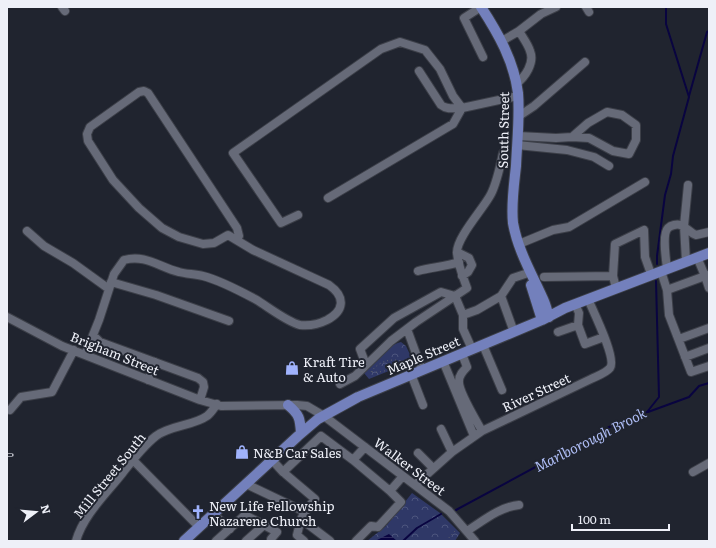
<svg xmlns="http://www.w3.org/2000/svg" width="716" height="548" viewBox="0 0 716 548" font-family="Literata,serif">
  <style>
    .park { fill: url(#park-crowns) }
    .water { fill: url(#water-rules) }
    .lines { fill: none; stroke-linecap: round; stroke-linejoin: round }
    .stream { stroke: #090440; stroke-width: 2 }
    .minor-casing { stroke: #3c3f48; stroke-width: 10 }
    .major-casing { stroke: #3c3f48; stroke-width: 12 }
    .path { stroke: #5e626c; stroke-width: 1; stroke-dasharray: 1 3; stroke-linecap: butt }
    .minor { stroke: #666a78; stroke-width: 8 }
    .major { stroke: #7380bc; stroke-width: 10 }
    .rail-casing { stroke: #b7b9c2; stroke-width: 3.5 }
    .rail { stroke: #20242f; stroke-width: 2; stroke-dasharray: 6; stroke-linecap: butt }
    .labels { text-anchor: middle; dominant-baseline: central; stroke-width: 4; stroke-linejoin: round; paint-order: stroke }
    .street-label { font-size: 13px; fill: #eef0f8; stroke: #20242f }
    .poi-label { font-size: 13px; fill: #eef0f8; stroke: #20242f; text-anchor: start }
    .water-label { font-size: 14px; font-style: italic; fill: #aebdf5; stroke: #20242f }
  </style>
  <defs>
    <pattern id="park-crowns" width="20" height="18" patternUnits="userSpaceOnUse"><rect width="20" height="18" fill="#2f3867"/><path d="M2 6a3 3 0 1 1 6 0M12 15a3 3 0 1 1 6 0" fill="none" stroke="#4d557e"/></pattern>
    <pattern id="water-rules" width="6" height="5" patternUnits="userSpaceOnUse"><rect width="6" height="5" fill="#090440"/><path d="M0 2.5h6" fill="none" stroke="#2d295c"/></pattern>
  </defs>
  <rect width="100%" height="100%" fill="#20242f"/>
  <path class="park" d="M401,342L406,346L412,359L411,362L369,379L364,373C374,363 387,345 401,342Z
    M412,493L440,513L460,533L455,541H367L386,526Z"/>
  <path class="water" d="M389,534L397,541H375Z"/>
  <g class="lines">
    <path class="stream" d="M689,96L707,32L709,31
      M657,264V256L665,195L671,174L673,156L689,97L666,24V7
      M648,412L689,397L699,386L709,383
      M456,510L613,425L647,412L659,397L656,281
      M403,541L417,528L441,514"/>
    <defs>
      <path id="minor" d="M62,7L65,11
        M481,7L464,18L483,57
        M586,7L589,12
        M519,31L541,14L556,7
        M502,41L519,31C523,38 528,44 530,51C535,63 525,77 516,84
        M419,71L441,105C447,110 455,108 462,108
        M519,116L534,106L585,62
        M518,136L556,138L572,137L588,123L607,112L622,115L636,125V140L629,154L613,151L589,138L572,137
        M517,145L567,150L594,157L609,166
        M328,198L453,124L462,108
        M298,215L281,223L233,153L381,49L400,42L425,50L440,69L453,96L462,108L518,96
        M27,231L44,246L73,263L109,289
        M519,244L553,230L569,227L645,182
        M457,252L469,258L472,265L468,272L462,276
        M697,257L705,276L708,275
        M686,261L684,226L688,185
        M667,268C666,260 662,234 668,228C671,225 677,224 680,225C687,227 690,233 696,235L709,232
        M418,271C431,267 445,267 459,262
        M661,271L667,290L669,315L691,372L709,366
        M613,276L615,244L644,230L645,257L651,274
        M544,277L613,276L616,288
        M111,282L156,295L229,321
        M667,290L705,276L709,288
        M501,296L514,332
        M575,304L579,313L578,325L585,344L604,337
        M463,315L477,310L501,296L513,278L528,273
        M7,317L62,346L200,400L221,406L297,405L307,406L324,416L449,511L475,541
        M407,329L422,370
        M558,332L578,325
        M93,335L100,342L198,378L203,382L204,387L200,400
        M679,339L709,328
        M483,345L502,390
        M462,354L467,367C463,371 459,375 459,381C458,391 476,420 482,431
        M85,355L99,320L114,274L124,260C145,254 159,267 179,272C186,274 195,274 203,276C219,280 240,291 255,299C267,306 287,322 300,325C308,326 319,324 327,320C344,311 346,297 329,285L253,250L228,235L214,243L203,244L179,237L162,228L139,208L113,180L88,141L87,134L90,127L139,92L144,91L148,93L237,228L239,236L236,239
        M685,357L709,348
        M443,361L474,436
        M366,365L360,349L394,318L441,292L455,296L463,315V329L472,349
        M411,374L423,405
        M148,380L155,362
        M340,384L355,376L391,341L416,322L467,288C463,277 458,265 457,253C456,238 484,208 491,194C497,182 500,167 503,153
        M10,410L21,397L52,392L74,350
        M441,429L452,452
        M365,447L353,460L390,491L403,476
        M418,453L433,468
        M133,460L199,527
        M272,460L283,472L321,436L353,460
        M283,472L315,499L305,512
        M693,472L709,463
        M246,484L305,512L301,519L330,541
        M415,485L452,452L482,431L591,379C597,376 606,373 610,368C617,359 593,311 588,299
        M213,514L230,529
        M301,519L297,535L304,541
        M467,531C483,521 499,507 519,505
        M76,541C83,516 105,495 121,475C131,462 142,447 156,436C171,425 193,426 207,416C211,413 214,408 217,404
        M216,541L245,515L277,532L271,539V541
        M246,541L264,525
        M356,541L371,526L378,527L401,502L390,491"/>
      <path id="major" d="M481,7C498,33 514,61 518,93C520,117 517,142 516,166C514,185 511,204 513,223C518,251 532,274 543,299C546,305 547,311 549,317
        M531,285L542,320
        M288,405C300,415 300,419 301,433
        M184,541L298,436L318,419L358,397L542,320L565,308L709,253"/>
    </defs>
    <use href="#minor" class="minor-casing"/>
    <use href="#major" class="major-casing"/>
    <path class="path" d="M371,372C380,359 396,357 409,364
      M372,372C383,373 394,369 401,360
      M446,541L455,531"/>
    <use href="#minor" class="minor"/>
    <use href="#major" class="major"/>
    <defs>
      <path id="rail" d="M7,455H12"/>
    </defs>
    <use href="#rail" class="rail-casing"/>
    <use href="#rail" class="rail"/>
  </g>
  <defs>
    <symbol id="shop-bare" viewBox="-9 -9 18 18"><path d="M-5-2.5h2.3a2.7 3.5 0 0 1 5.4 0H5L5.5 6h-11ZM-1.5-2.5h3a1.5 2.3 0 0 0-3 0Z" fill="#a0b3fd" stroke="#20242f" stroke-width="2.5" paint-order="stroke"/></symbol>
    <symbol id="church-bare" viewBox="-9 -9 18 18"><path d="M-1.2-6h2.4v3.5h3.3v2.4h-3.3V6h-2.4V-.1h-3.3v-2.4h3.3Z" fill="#a0b3fd" stroke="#20242f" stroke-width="2.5" paint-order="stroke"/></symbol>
  </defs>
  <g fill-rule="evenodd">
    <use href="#shop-bare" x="282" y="358" width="20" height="20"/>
    <use href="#shop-bare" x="232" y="442" width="20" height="20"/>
    <use href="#church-bare" x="188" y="502" width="20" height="20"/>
  </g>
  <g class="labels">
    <g class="street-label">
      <text transform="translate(503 130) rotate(-89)">South Street</text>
      <text transform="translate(115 353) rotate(22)">Brigham Street</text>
      <text transform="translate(423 355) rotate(-23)">Maple Street</text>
      <text transform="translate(536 392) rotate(-25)">River Street</text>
      <text transform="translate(410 466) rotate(37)">Walker Street</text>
      <text transform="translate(109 475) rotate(-51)">Mill Street South</text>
    </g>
    <g class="poi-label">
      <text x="303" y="361">Kraft Tire<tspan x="303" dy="15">&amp; Auto</tspan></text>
      <text x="253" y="452">N&amp;B Car Sales</text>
      <text x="209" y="505">New Life Fellowship<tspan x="209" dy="15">Nazarene Church</tspan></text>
    </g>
    <g class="water-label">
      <text transform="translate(590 439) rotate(-27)">Marlborough Brook</text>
    </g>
  </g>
  <rect width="716" height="548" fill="none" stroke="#eef0f8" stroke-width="16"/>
  <g transform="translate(36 512) rotate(74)" stroke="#20242f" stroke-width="3" paint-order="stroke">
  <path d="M0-3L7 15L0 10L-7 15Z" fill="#eef0f8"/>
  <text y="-6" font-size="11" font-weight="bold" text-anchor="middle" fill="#eef0f8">N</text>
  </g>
  <path d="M572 524v6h97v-6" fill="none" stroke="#eef0f8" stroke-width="2"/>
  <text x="578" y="524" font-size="12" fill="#eef0f8" stroke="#20242f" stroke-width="3" paint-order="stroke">100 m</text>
</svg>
